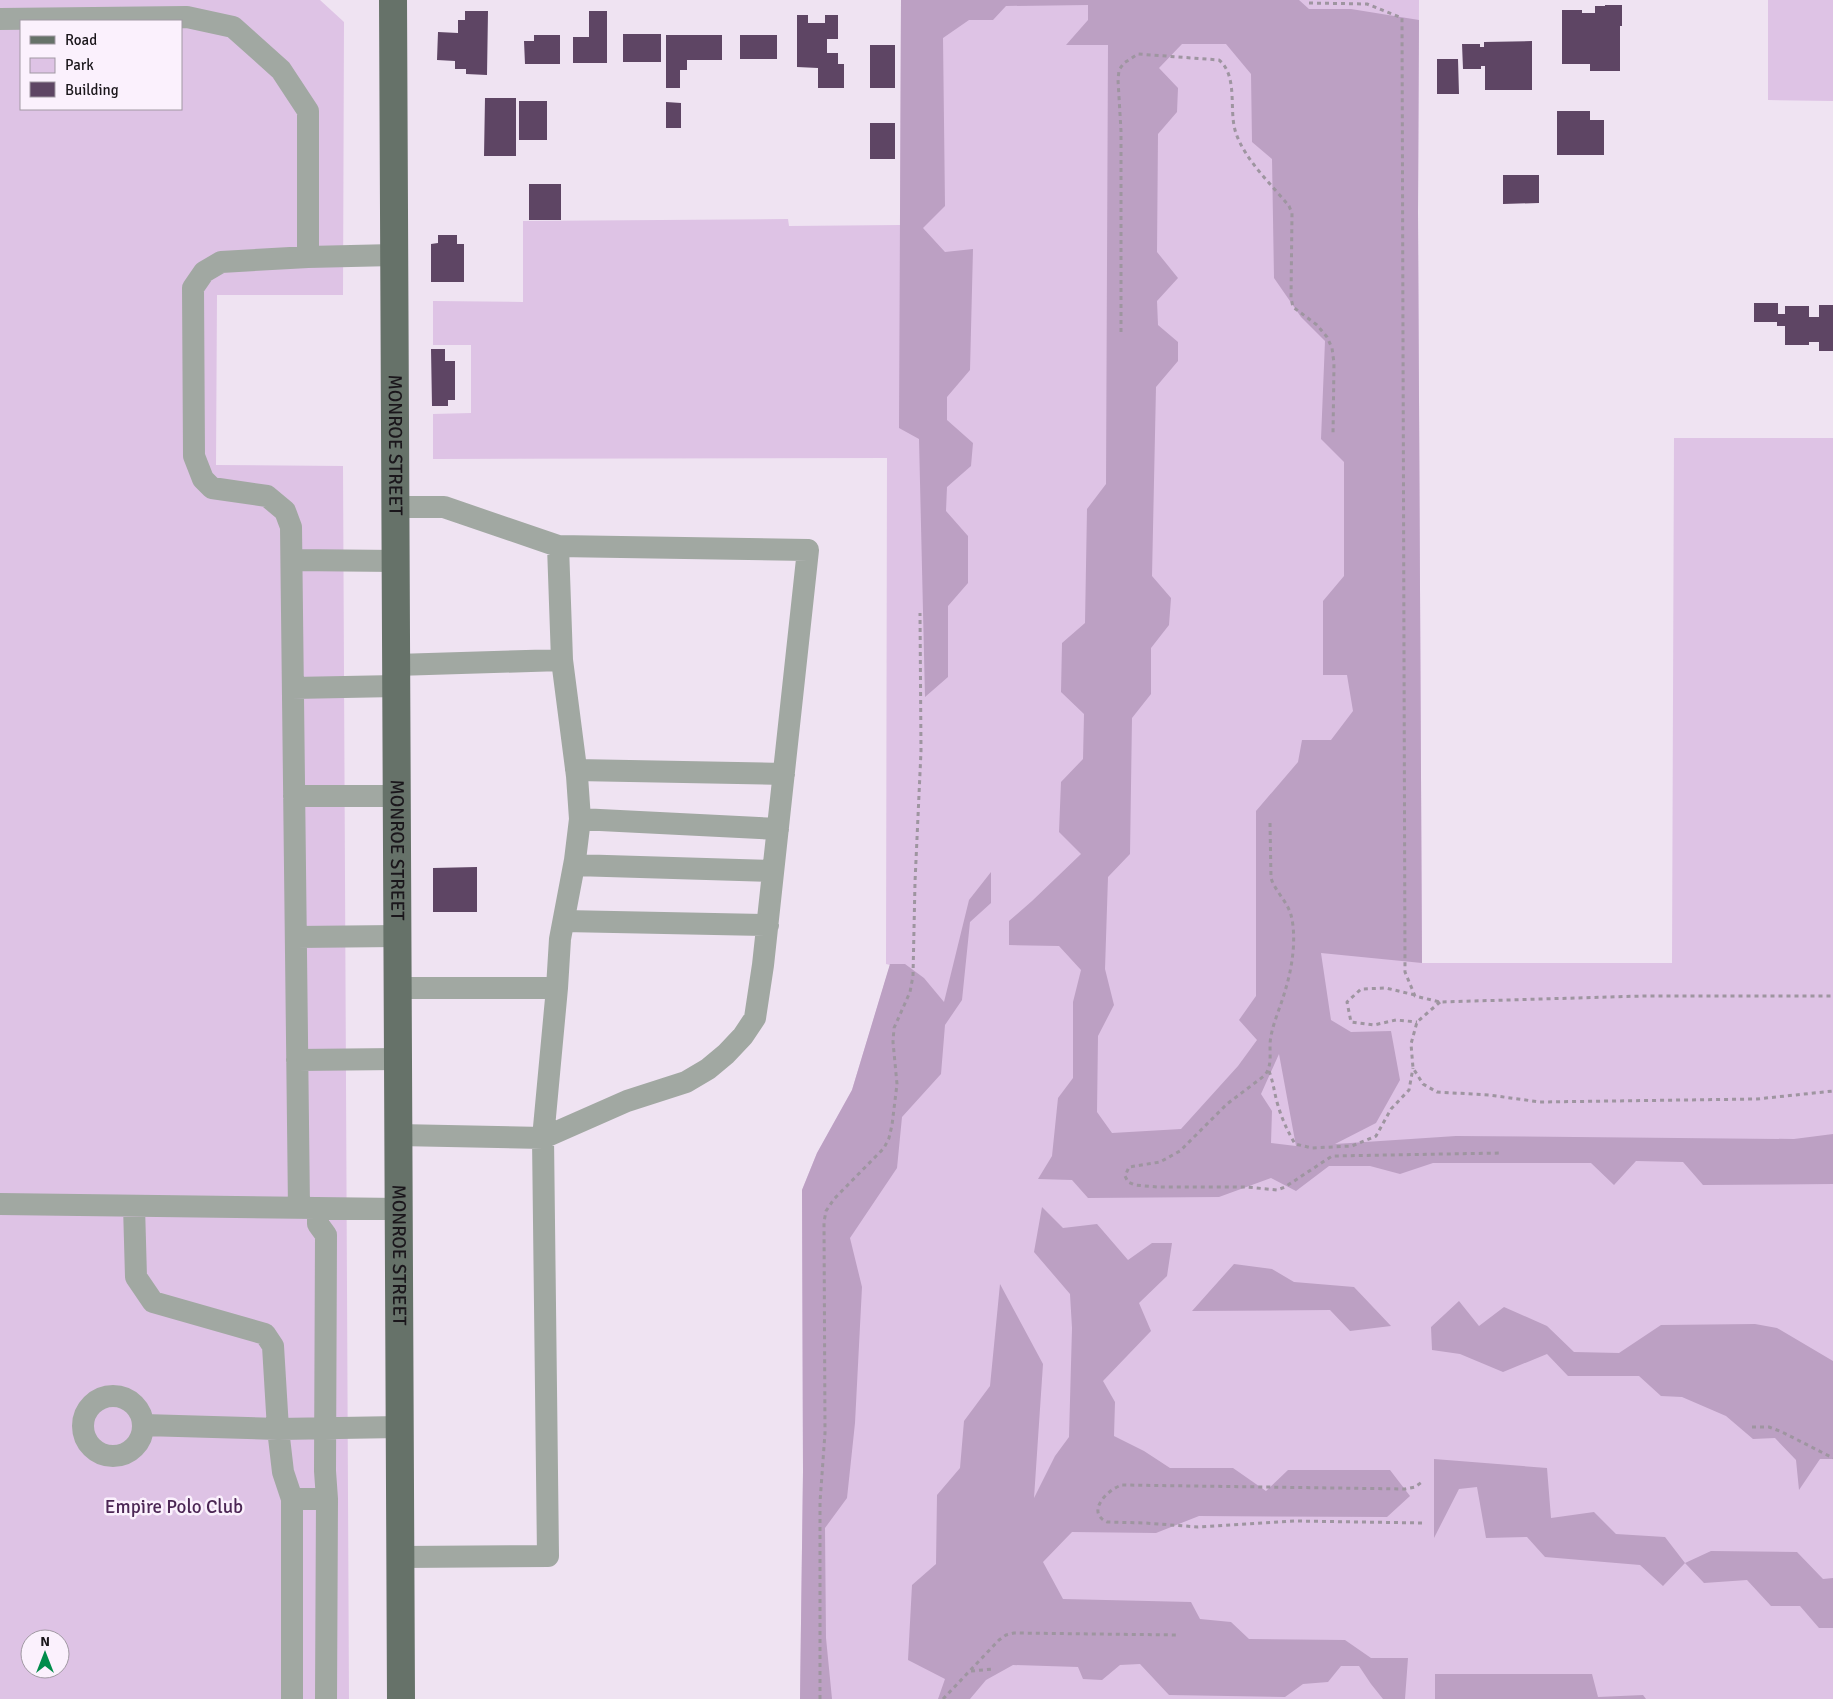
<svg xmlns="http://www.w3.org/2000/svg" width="1833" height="1699" viewBox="0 0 1833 1699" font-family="Signika,sans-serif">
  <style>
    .green { fill: #dec3e5; fill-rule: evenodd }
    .forest { fill: #bca0c3; fill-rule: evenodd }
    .building { fill: #5e4564 }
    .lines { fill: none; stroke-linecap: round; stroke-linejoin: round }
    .path { stroke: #9e95a0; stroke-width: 3; stroke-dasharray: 4 4; stroke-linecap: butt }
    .minor { stroke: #a1a8a2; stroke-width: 22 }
    .major { stroke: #667269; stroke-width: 28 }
    .labels { text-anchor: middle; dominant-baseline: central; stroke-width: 5; stroke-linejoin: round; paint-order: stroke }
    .street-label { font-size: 19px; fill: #1a161b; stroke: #fbf1fd }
    .park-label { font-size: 19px; fill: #4c2755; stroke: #fbf1fd }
  </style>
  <rect width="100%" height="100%" fill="#efe3f2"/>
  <path class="green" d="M0,0H320L344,22L343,295H217L216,465L343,466L349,1699H0ZM21,21H181V109H21ZM30,1639H60V1669H30Z
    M901,0H1419L1418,212L1422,963H1672L1674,438H1833V1699H800L803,1472L802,1190L817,1153L852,1090L890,965L886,964L887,458L433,459V414L471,413V345H433V301L523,302V221L788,219L789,226L900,225Z
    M1768,0H1833V101L1768,100Z"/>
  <path class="forest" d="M901,0H1299L1309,9H1351L1419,20L1418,212L1422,963L1321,953L1331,1020L1351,1032L1391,1031L1400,1080L1376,1123L1335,1144L1456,1136L1794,1139L1833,1134V1184L1703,1185L1683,1162L1636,1161L1614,1185L1591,1163H1433L1400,1174L1370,1166H1329L1296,1191L1271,1178L1219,1197L1088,1198L1072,1180L1038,1179L1052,1156L1058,1098L1073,1078V1002L1081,970L1059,946L1009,945V921L1032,901L1081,854L1059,832L1061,782L1083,759L1084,714L1061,692L1062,643L1085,623L1087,509L1106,484L1108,45H1066L1088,20V5L1006,6L993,20H969L943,38L945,206L923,228L945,252L973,249L970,370L947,397V420L973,443L971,466L947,487L946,511L968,536V583L948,606V677L925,697L919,439L899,428ZM1182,44H1226L1251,74L1252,142L1272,159L1274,278L1301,317L1325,341L1321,439L1344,462V576L1323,601V675H1347L1353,711L1331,740H1302L1298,762L1256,811V996L1239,1020L1257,1040L1238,1066L1181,1129L1112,1133L1097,1112L1098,1036L1114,1005L1105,969L1108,877L1130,854L1132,718L1151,694V648L1169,625L1171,598L1152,576L1156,387L1178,361V342L1158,325L1157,301L1178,278L1157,252L1158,134L1177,112L1178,88L1159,68ZM1279,1054L1296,1146L1271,1143L1272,1111L1261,1094Z
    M991,872V903L970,922L962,1000L945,1025L941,1074L902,1117L897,1168L850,1238L862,1287L855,1423L847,1498L825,1528L826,1638L832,1699H800L803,1472L802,1190L817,1153L852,1090L890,964H905L924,978L944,1002L969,900Z
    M1042,1207L1063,1228L1097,1224L1128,1260L1152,1243H1172L1167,1276L1139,1303L1151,1331L1103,1381L1115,1402L1114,1436L1144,1451L1170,1468H1233L1266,1491L1288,1470H1390L1410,1496L1387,1517L1199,1516L1156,1533L1072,1532L1043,1562L1063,1599L1191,1602L1200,1619L1231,1622L1249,1639L1345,1640L1371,1658H1408L1405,1699H1383L1371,1684L1359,1666H1341L1328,1682L1303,1684L1285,1697L1169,1695L1140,1664L1120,1665L1102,1680L1083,1679L1078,1667L1013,1665L986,1680L970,1699H938L945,1679L908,1660L912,1585L936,1564L937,1495L960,1468L964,1421L990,1386L1000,1284L1043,1364L1034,1498L1055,1456L1069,1437L1072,1328L1070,1294L1034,1252Z
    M1234,1264L1272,1269L1294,1282L1354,1287L1391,1326L1350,1331L1330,1310L1192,1311Z
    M1459,1301L1479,1326L1504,1307L1547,1326L1574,1352L1619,1353L1661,1325L1755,1324L1777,1328L1833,1361V1459H1820L1799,1490L1796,1460L1775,1438L1753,1439L1726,1416L1682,1397L1661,1396L1639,1376H1568L1547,1354L1503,1372L1460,1354L1432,1350L1431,1327Z
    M1434,1459L1547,1468L1551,1518L1594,1512L1616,1534L1665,1537L1685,1563L1711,1551L1797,1552L1823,1579L1833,1578V1628H1819L1800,1606H1771L1747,1580L1704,1583L1685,1563L1663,1586L1640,1565L1545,1557L1527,1537L1486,1538L1477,1487L1459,1489L1434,1538Z
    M1435,1674H1592L1598,1697L1643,1695L1646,1699H1435Z"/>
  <path class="building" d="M1605,5H1622V26H1620V71H1590V64H1562V10H1582V13H1595V6H1605Z
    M465,11H488L487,75L466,74V69H455V61L437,60L438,32L458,33V20H465Z
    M589,11H607V63H573V37H589Z
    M797,15H808V23H825V15H838V39H827V53H838V64H844V88H818V68L797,67Z
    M623,34H661V62H623Z
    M534,35H560V64H525L524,41H534Z
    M666,35H722V60H687V70H680V88H666Z
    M740,35H777V59H740Z
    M1532,41V90H1485V66H1481V69H1463L1462,44H1480V47H1484V42Z
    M870,45H895V88H870Z
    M1437,59H1458L1459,94H1437Z
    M485,98H516V156H484Z
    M519,101H547V140H519Z
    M666,102L681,103V128H666Z
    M1557,111H1590V120H1604V155H1557Z
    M870,123H895V159H870Z
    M1503,175H1539V203L1503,204Z
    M529,184H561V220H529Z
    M438,235H457V244H464V282H431V244L438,243Z
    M1754,303H1778V314H1785V306H1809V317H1819V305H1833V351H1819V342H1809V345H1785V326H1777V322H1754Z
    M431,349H445V361H455V400H448V406H432Z
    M477,867V912H433V868Z"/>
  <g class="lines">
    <path class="path" d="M1309,3L1367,4L1402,18L1405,972L1415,996L1440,1002L1643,996H1833
      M1121,332V131L1118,80L1119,70L1124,63L1138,54L1219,60C1238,76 1229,108 1235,130C1243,158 1271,184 1289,206L1292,213L1291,298L1293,307L1317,325L1327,337L1332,348L1334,363L1333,435
      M1270,823L1271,878C1275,891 1287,901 1291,915C1297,938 1292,969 1285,991C1281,1006 1274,1020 1271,1036C1268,1050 1274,1065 1264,1076L1227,1104L1180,1151L1160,1162L1129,1167L1125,1176L1128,1182L1135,1185L1157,1187H1247L1277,1190L1285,1187L1332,1156L1502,1153
      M1415,995L1386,988L1361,989L1347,1002L1351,1022L1374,1025L1396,1020L1417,1022
      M1440,1002L1417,1022L1411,1044L1413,1068L1423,1084L1437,1092L1489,1095L1540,1102L1757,1099L1833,1091
      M1269,1071C1273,1081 1274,1091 1277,1102C1281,1117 1287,1130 1295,1144L1312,1148L1352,1146L1376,1136L1391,1109L1409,1090L1413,1068
      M1752,1427H1769L1782,1432L1833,1458
      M1422,1523L1296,1521L1198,1527L1145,1523L1107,1522C1085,1512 1108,1489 1122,1485L1405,1489L1415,1487L1422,1482
      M971,1671L993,1669
      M820,1699V1502L825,1433L824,1222L826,1211L834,1199L884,1148L889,1138L892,1125L897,1084L893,1042L894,1028L910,992L913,976L915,882L921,751L920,613
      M943,1699L999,1640L1006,1635L1014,1633L1179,1635"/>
    <path class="minor" d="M0,19L187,17L233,27L281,70L308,111V257L221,262L204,272L193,288L194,456L203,479L212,488L267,496L285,511L291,527L299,1208
      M308,257L394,255
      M395,507H444L558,546L562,660
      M292,560L396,561
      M396,665L562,660L577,776L580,819L575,860L560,939L557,988H398
      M293,688L396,686
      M576,770L784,774
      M294,796H397
      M580,819L778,829
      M574,865L773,871
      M564,921L768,925
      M296,937L397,936
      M297,1060L398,1059
      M398,1135L543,1138L557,988
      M0,1204L399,1209
      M134,1206L136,1277L153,1302L265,1334L273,1346L278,1429L283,1472L292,1499V1699
      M318,1208V1224L326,1235L325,1471L327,1499
      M83 1426a30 30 0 1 1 60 0a30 30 0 1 1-60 0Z
      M144,1425L278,1429L400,1427
      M292,1499H327L326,1699
      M401,1557L548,1556L543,1138L627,1101L686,1082L708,1069L726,1054L743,1036L755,1018L763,965L808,550L558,546"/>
    <path class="major" id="s1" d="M393,0L401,1699"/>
  </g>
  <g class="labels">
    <g class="street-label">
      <text stroke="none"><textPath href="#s1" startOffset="445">MONROE STREET</textPath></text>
      <text stroke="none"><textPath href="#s1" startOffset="850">MONROE STREET</textPath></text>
      <text stroke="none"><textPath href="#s1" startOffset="1255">MONROE STREET</textPath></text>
    </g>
    <g class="park-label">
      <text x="174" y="1507">Empire Polo Club</text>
    </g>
  </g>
  <rect x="20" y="20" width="162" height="90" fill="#fbf1fd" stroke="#a199a3"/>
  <rect x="30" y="36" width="25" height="8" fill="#667269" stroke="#a199a3"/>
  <text x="65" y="45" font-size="15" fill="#1a161b">Road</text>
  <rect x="30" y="58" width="25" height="15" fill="#dec3e5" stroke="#a199a3"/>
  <text x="65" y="70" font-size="15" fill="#1a161b">Park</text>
  <rect x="30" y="82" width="25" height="15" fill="#5e4564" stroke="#a199a3"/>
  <text x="65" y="95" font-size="15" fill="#1a161b">Building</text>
  <g transform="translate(45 1654)"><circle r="24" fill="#fbf1fd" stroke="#a199a3"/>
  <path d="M0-4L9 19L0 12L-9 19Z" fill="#008c4b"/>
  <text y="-8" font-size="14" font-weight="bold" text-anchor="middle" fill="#1a161b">N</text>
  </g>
</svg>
